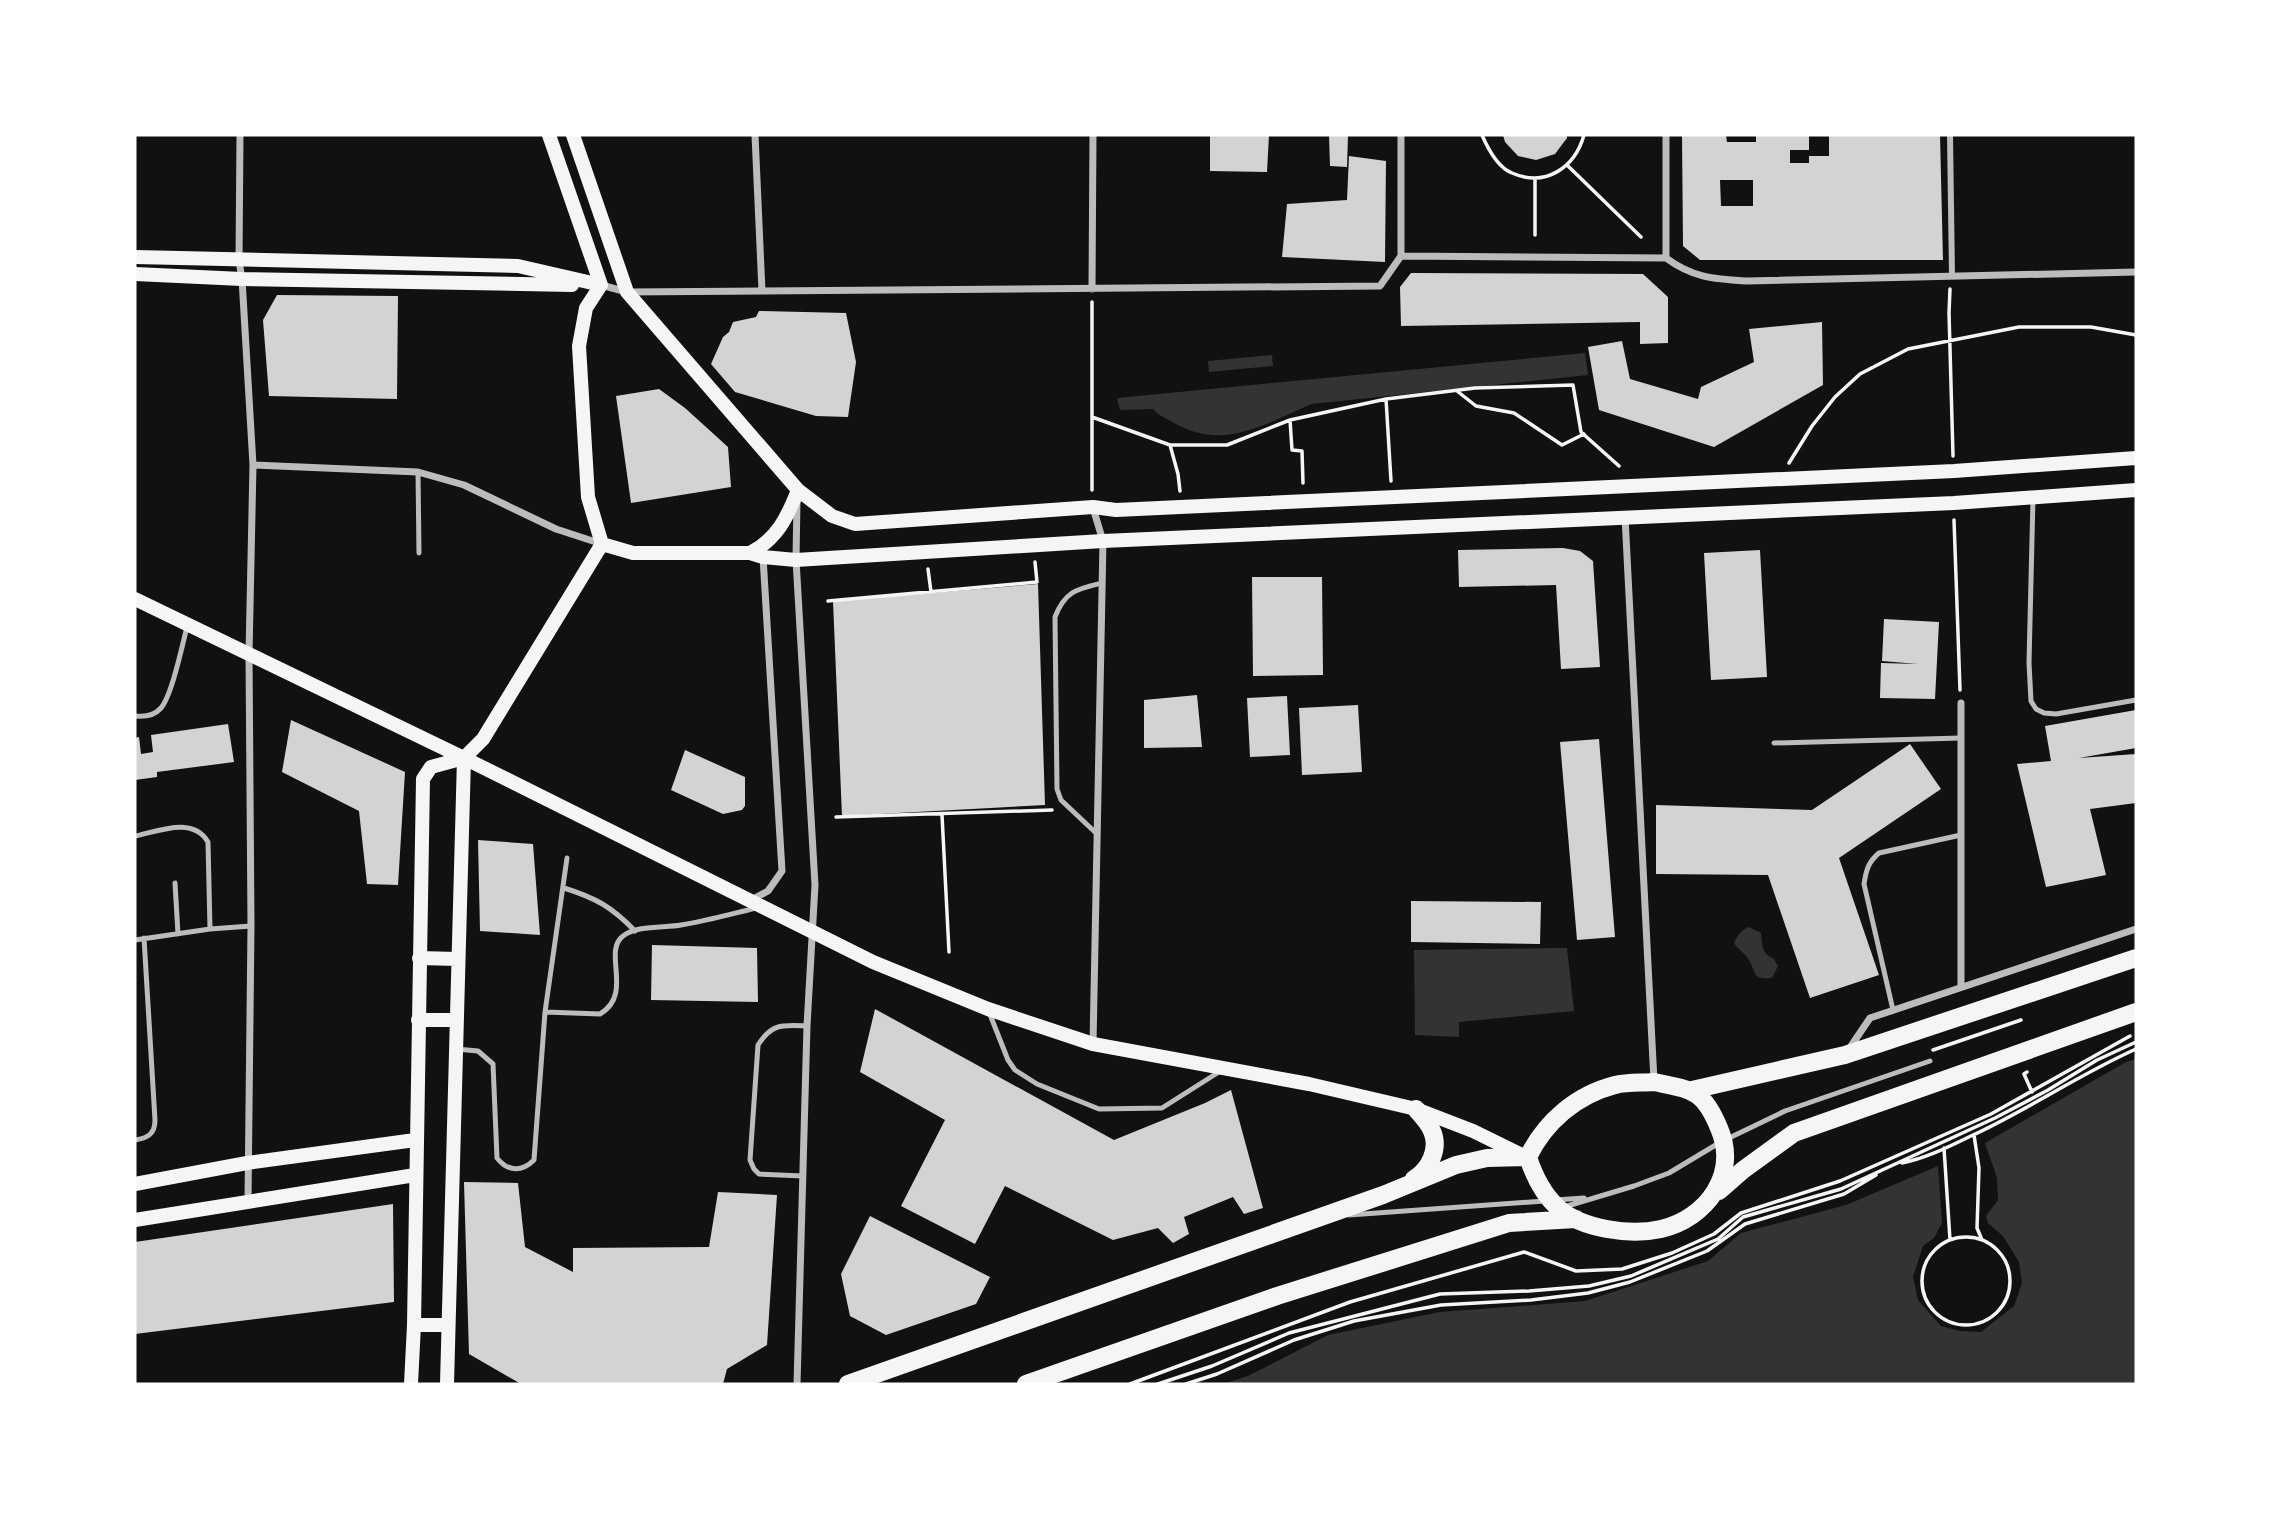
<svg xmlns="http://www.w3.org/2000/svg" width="2271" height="1519" viewBox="0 0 2271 1519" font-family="'Golos Text',sans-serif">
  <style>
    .water { fill: #333 }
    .building { fill: #d3d3d3; fill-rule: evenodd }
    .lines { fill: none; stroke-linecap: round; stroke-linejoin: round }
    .path { stroke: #f5f5f5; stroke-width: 3.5 }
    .service { stroke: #bcbcbc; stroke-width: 5 }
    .pedestrian { stroke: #bcbcbc; stroke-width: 6 }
    .minor { stroke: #bcbcbc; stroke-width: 7 }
    .secondary { stroke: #f5f5f5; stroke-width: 14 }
    .primary { stroke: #f5f5f5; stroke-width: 18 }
  </style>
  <rect width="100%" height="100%" fill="#111"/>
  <path class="water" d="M1585,353L1588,375L1312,404C1267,423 1224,451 1176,424C1168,419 1159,416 1153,409L1120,410L1117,398Z
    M1272,355L1273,366L1209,372L1208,361Z
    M1749,927L1761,933C1762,945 1762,954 1774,959L1778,966L1772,978C1752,980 1757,974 1749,960C1746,954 1738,950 1734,943C1738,935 1741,930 1749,927Z
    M1567,948L1574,1011L1459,1022V1037L1415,1035L1414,950Z
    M2136,1059V1384H1223L1248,1376L1328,1335L1440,1312L1585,1301L1708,1261L1741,1233L1846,1205L1938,1166L1942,1223L1934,1238L1923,1246L1913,1277L1918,1300L1941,1326L1960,1331L1981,1332L2014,1306L2022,1283L2019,1262L2003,1236L1988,1223L1986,1216L1998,1200L1997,1178L1985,1143L2126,1062Z"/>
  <path class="building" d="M1210,135H1269L1267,172L1210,171Z
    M1329,135H1348L1347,167L1330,166Z
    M1503,135H1567V138L1555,154L1536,160L1518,156L1505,142Z
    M1682,135H1726L1727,142H1756V135H1809V150H1790V163H1809V156H1829V135H1940L1943,260H1700L1683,246ZM1720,180H1753V206H1721Z
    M1349,156L1386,161L1385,262L1282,257L1287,204L1347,200Z
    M1411,273L1643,274L1668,297V343L1640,344V322L1401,326L1400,287Z
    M277,295L398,296L397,399L269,396L263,320Z
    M759,311L846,313L856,362L848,417L816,416L735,392L711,364L723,337L729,332L733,322L756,317Z
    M1822,322L1823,385L1714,447L1599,410L1588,347L1622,341L1630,379L1698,399L1701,387L1754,362L1749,329Z
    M659,389L685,408L728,447L731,487L631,503L616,396Z
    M1563,548L1580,551L1593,561L1600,667L1561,669L1556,585L1459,587L1458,550Z
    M1760,550L1767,677L1711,680L1704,553Z
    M1252,577H1322L1323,675L1253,676Z
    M1038,584L1045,805L842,816L833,601Z
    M1884,619L1939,622L1935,699L1880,698L1881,663L1918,664L1882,661Z
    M1197,695L1202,747L1144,748V700Z
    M1287,696L1290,755L1250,757L1247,698Z
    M1358,705L1362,772L1302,775L1299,708Z
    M2136,710V748L2079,758L2136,754V803L2090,809L2106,875L2046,887L2017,764L2051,761L2045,726Z
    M291,720L405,772L398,885L367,884L359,811L282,772Z
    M228,724L234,762L157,772V777L135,780V738L139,737L141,754L153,752L151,735Z
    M1599,739L1615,937L1577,940L1560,742Z
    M1910,744L1941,789L1839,858L1879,975L1810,998L1768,875L1656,874V805L1812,810Z
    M685,750L745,777V806L742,810L723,814L671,790Z
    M478,840L533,844L540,935L480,931Z
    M1411,901L1541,902L1540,944L1411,942Z
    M652,945L757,948L758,1002L651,1000Z
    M875,1009L1114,1140L1205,1103L1231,1090L1263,1208L1244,1214L1233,1197L1184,1217L1189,1234L1173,1243L1158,1228L1113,1240L1005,1186L975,1244L901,1206L945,1120L860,1072Z
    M464,1182L518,1183L525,1247L573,1272V1248L709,1247L718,1192L777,1195L767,1345L727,1369L723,1384H521L469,1354Z
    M393,1204L394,1302L135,1334V1242Z
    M870,1216L990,1277L976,1304L886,1335L850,1316L841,1274Z"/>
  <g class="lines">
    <path class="path" d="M1482,135C1488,149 1497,167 1512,173C1546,188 1575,167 1584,135
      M1568,166L1641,237
      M1535,178V235
      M1950,289L1949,313L1953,456
      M1457,391L1476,406L1514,413L1562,445L1584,434
      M1386,399L1391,481
      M1092,417L1170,445H1227L1290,420L1386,399L1475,388L1573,385L1581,432L1619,466
      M1290,420L1292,450L1302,451L1303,483
      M1170,445L1178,474L1180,491
      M1789,463L1812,426L1835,397L1860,374L1908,349L2019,327H2091L2136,335
      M1092,490V302
      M1954,520L1960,690
      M928,569L931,592
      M828,601L1037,582L1035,562
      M942,815L949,952
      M836,817L1052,810
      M1933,1050L2021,1020
      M2027,1072L2024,1074L2032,1092
      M1974,1135L1979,1168L1977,1228L1982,1240
      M1944,1148L1950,1240
      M1902,1163C1927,1158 1950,1146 1973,1135C2029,1109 2080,1074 2136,1049
      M1922 1281a44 44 0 1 1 88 0a44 44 0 1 1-88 0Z
      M1130,1384L1350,1302L1524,1252L1576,1271L1622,1269L1672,1253L1714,1234L1741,1213L1840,1181L1991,1114L2130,1036
      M1158,1384L1212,1366L1289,1333L1440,1294L1529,1291L1589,1286L1631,1276L1718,1239L1743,1217L1841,1189L1995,1118L2048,1090L2097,1060L2136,1042
      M1186,1384L1217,1374L1294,1340L1354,1321L1441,1305L1531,1300L1588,1293L1630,1282L1707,1251L1745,1224L1844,1194L1876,1175"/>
    <path class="service" d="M418,472L419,553
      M2033,498L2029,663L2031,701L2036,709L2044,713L2056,714L2136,700
      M135,716C144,717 154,716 161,708C172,695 182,646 187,627
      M1774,743L1961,738
      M1097,834L1061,800L1057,789L1055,617C1065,591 1077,589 1102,583
      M135,836C159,831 193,816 208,842L210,929
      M175,883L178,934
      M564,888C596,898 612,907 635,931
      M135,940L210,929L251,926
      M1893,1010L1864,884C1866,871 1868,862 1879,853L1961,835
      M545,1012L567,858
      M989,1012L1008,1060L1015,1070L1037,1084L1099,1109L1162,1108L1222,1070
      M456,1049L478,1051L493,1064L497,1158C508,1172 522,1172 534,1160L545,1012L600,1014C634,994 602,952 623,936C637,925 664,928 681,925C706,921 731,914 756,908
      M1727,1139L1785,1111L1930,1061
      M135,1140C148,1138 155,1134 155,1120L144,938
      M803,1176L759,1174L754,1169L750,1160L758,1045C772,1023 782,1025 807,1026
      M1555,1200L1584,1198
      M1564,1207L1634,1186L1669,1173L1719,1143
      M1349,1215L1545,1201"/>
    <path class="pedestrian" d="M1950,135L1952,276"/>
    <path class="minor" d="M240,135L239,261L242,279L253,465L249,654L251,926L248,1200
      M755,135L762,291
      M1401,256V135
      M1666,258V135
      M601,285L627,292L1380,286L1401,256L1666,258C1693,278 1714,279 1747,281L2136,272
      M1092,289L1093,135
      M253,465L418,472L464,485L556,529L602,544
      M1625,517L1654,1081
      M1961,703V986
      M751,900L768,891L782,871L763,557
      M1093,1044L1103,541L1093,508
      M1849,1049L1870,1018L2136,929
      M797,1384L807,1026L815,885L796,560L797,500"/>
    <path class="secondary" d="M549,135L601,285
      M573,135L627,292L798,490L832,516L855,524L1093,507L1116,510L1954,471L2136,458
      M135,257L518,266L601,285
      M135,274L242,279L572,285
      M601,285L586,308L579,346L588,497L602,544
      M602,544L633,553H750L763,557L796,560L1103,541L1954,503L2136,490
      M750,553C777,539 787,518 798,490
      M135,599L464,758L873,962L988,1009L1093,1044L1309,1084L1416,1109L1473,1131L1526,1157
      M464,758L483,739L602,544
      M419,958L457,959
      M418,1020H455
      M135,1184L247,1163L415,1140
      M135,1220L415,1175
      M414,1325H448
      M411,1384L414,1325L423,779L431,767L464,758
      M447,1384L464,758"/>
    <path class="primary" d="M1654,1082C1692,1090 1703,1089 1719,1128C1739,1174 1707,1218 1661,1229C1630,1236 1582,1229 1558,1208C1543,1194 1534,1176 1528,1157C1545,1122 1576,1095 1615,1085C1627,1082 1641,1083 1654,1082Z
      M1692,1090L1845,1055L2136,958
      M1414,1179C1429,1170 1440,1149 1432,1131C1429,1123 1421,1115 1416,1109
      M1719,1191L1743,1170L1794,1133L2136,1012
      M848,1384L1383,1195L1456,1165L1487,1158L1528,1157
      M1026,1384L1277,1296L1509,1223L1576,1219"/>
  </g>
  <rect width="2271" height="1519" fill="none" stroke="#ffffff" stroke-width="273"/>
</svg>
